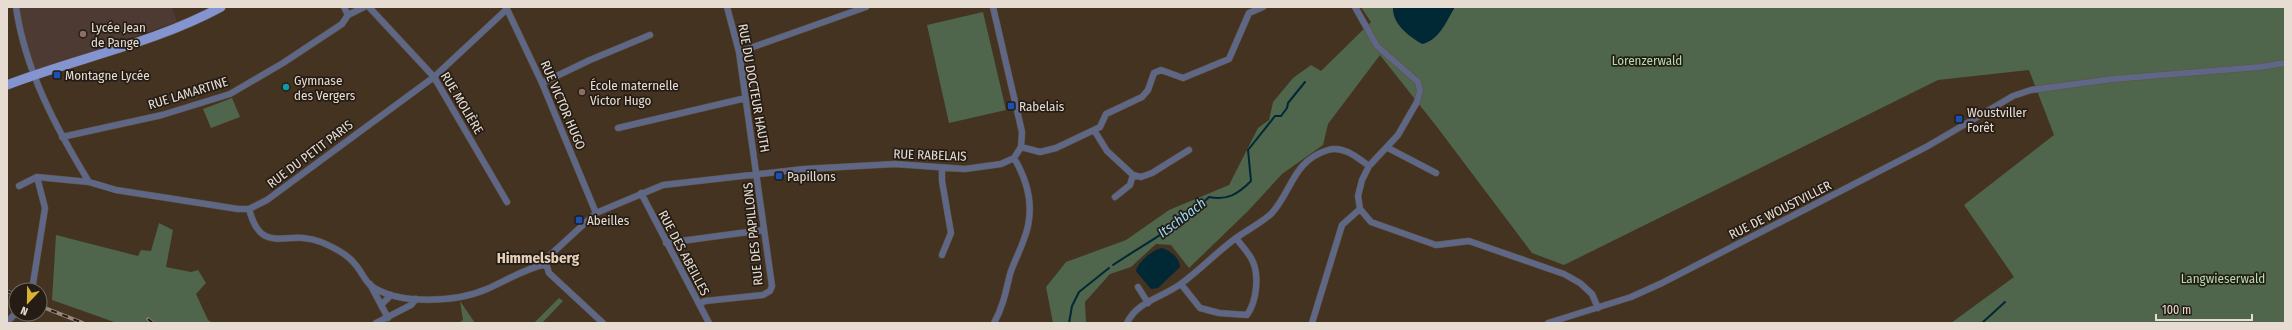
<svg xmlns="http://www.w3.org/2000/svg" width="2292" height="330" viewBox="0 0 2292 330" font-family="'Fira Sans Condensed',sans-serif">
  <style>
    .education { fill: #4d3a32 }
    .green { fill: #4f654c }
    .water { fill: #002835 }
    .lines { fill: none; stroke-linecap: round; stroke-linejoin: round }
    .stream { stroke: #002835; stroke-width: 2 }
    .minor-casing { stroke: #615141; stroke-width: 7 }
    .primary-casing { stroke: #615141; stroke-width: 10 }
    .minor { stroke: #5e6785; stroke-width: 6 }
    .primary { stroke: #8394d1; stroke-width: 9 }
    .rail-casing { stroke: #97897b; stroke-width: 3.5 }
    .rail { stroke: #251d15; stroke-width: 2; stroke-dasharray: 6; stroke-linecap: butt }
    .education-dot { fill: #8d6e63; stroke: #251d15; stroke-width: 1.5 }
    .transit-dot { fill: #1a4fb4; stroke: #251d15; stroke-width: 1.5 }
    .culture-dot { fill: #0f9aa8; stroke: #251d15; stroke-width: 1.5 }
    .labels { text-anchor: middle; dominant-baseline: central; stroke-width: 3.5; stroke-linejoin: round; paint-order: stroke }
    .poi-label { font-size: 13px; fill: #e7dcd1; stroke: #251d15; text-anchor: start }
    .park-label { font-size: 13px; fill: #b1dcad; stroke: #251d15 }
    .street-label { font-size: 13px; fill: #e7dcd1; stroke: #251d15 }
    .water-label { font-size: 14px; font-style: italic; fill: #96dcf7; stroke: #251d15 }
    .quarter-label { font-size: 15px; font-weight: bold; fill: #e6d0ba; stroke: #251d15 }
  </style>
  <rect width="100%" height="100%" fill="#443321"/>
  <path class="education" d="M19,7H172L177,22L36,71L26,46Z"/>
  <path class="green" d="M1361,7H2285V323H1951L2014,277L1964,205L2054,135L2029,70L1938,80L1564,265L1532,253L1437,127L1380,55L1328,124L1323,145L1282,174L1248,211L1189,268L1171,245L1156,244L1131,267L1110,274L1085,302L1086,323H1053L1046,287L1066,262L1126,240L1169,210L1229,185L1258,128L1269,120L1273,102L1293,78L1311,65L1321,71L1371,22Z
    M983,12L1006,110L949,123L927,25Z
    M232,98L240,117L211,128L203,109Z
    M159,223L173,230L166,267L191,272L198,270L206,283L196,294L208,320L213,323H117L52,300L56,235L138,256L141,250L151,251Z
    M559,298L563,301L542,323H534Z
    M460,301L475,323H458L463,320Z"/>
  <path class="water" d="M1393,7H1455C1447,20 1439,41 1422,44C1409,36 1392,24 1393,7Z
    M1162,248C1169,250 1180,258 1180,267L1158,288L1151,289L1136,271C1138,262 1152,250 1162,248Z"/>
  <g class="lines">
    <path class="stream" d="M1113,265C1146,243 1181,225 1209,197C1227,201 1238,194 1251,181L1248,150L1275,116H1281L1287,108L1288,103L1305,82
      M1069,323L1072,306L1079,292L1109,268
      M1982,323L2005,302"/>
    <defs>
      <path id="minor" d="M16,7C25,70 56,128 89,182L116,190L238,209H249L267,200L434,77L507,9
        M344,7L348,15L364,7
        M369,7L434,77L507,202
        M506,7L542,83L596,213
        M1355,7L1377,46L1418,82L1420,91L1417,102L1398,135L1369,166L1362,180L1358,196L1360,209L1371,222L1436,245L1469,241L1564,274L1580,283L1592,294L1598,308
        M739,52L866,7
        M542,83L590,60L650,35
        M618,128L746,98
        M1094,130L1107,151L1133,175L1130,185L1115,197
        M62,137L162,115L230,94L283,63L342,24L348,15
        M1021,147L1040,152L1056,148L1094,130L1100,127L1106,114L1142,97L1148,90L1154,73L1161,70L1183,78L1229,59L1249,13L1263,7
        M1388,148L1436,173
        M1133,175L1141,177L1152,173L1189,150
        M19,186L37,177L89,182
        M641,193L709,323
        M249,209C262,258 286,228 321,242C333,247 346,253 354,263C360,269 364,279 370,285C398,306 457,302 487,289C507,280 524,269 546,264L548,257L596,213L663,185L804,169L895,164L965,169L1001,164L1014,158L1021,147L1022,132L993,7
        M666,243L763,230
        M942,255L951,233L942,181V168
        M546,264L549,273L603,323
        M370,284L388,318
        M1181,284L1200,308L1219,313L1247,315C1257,301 1260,273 1251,258C1247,251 1241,245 1236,238
        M1138,287L1148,303
        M32,290L45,208L37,177
        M699,304L705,301L763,295L770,291L772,286L739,52L727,7
        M381,305L391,295
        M7,322L16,313
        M376,323L411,305L416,299
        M994,323C1003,307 1006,291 1010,274C1014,262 1020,251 1024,239C1035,211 1029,183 1014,158
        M1127,323C1137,301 1164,297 1182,283C1201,269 1217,252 1236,238C1247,230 1261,223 1271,214C1292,192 1292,161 1328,150C1343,145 1358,158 1369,166
        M1312,323L1342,225L1360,209
        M1548,323L1631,297L1662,283L1928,146L2013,96L2031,90L2113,79L2260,67L2285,63"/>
      <path id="primary" d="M7,85C77,58 155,43 221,7"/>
    </defs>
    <use href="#minor" class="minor-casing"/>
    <use href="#primary" class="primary-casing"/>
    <use href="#minor" class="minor"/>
    <use href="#primary" class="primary"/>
    <defs>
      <path id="rail" d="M7,291L16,295
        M40,306L83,323
        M148,319L153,323"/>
    </defs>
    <use href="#rail" class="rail-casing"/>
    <use href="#rail" class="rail"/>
  </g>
  <g class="education-dot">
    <circle cx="83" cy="34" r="4"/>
    <circle cx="582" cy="92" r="4"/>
  </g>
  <g class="transit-dot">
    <rect x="53" y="71" width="8" height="8" rx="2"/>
    <rect x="1007" y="102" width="8" height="8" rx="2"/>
    <rect x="1955" y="115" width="8" height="8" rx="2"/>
    <rect x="775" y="172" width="8" height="8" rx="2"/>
    <rect x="575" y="216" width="8" height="8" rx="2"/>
  </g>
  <circle class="culture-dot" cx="286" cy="87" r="4"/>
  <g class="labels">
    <g class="poi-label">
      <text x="91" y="27">Lycée Jean<tspan x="91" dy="15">de Pange</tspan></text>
      <text x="65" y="75">Montagne Lycée</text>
      <text x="294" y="80">Gymnase<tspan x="294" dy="15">des Vergers</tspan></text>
      <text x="590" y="85">École maternelle<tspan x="590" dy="15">Victor Hugo</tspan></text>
      <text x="1019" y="106">Rabelais</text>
      <text x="1967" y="112">Woustviller<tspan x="1967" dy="15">Forêt</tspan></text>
      <text x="787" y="176">Papillons</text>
      <text x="587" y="220">Abeilles</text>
    </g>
    <g class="park-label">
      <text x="1647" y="60">Lorenzerwald</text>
      <text x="2223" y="278">Langwieserwald</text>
    </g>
    <g class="street-label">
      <text transform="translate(754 88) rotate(80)">RUE DU DOCTEUR HAUTH</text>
      <text transform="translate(188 93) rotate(-17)">RUE LAMARTINE</text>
      <text transform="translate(462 103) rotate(59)">RUE MOLIÈRE</text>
      <text transform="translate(563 105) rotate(67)">RUE VICTOR HUGO</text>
      <text transform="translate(310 154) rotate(-37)">RUE DU PETIT PARIS</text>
      <text transform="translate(930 155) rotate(2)">RUE RABELAIS</text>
      <text transform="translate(1780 210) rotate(-27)">RUE DE WOUSTVILLER</text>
      <text transform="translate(753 234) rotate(-96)">RUE DES PAPILLONS</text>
      <text transform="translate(684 253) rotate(62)">RUE DES ABEILLES</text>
    </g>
    <g class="water-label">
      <text transform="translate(1182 218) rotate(-37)">Itschbach</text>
    </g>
    <g class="quarter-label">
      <text x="538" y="258">Himmelsberg</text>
    </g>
  </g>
  <rect width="2292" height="330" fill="none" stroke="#e7dcd1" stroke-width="16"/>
  <g transform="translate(28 302) rotate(202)"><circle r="19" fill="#251d15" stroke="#736960"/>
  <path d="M0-3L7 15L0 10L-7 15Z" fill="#d9b334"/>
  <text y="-6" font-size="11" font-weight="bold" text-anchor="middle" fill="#e7dcd1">N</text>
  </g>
  <path d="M2156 314v6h96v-6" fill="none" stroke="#e7dcd1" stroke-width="2"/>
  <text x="2162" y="314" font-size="12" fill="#e7dcd1" stroke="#251d15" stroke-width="3" paint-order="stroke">100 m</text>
</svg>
